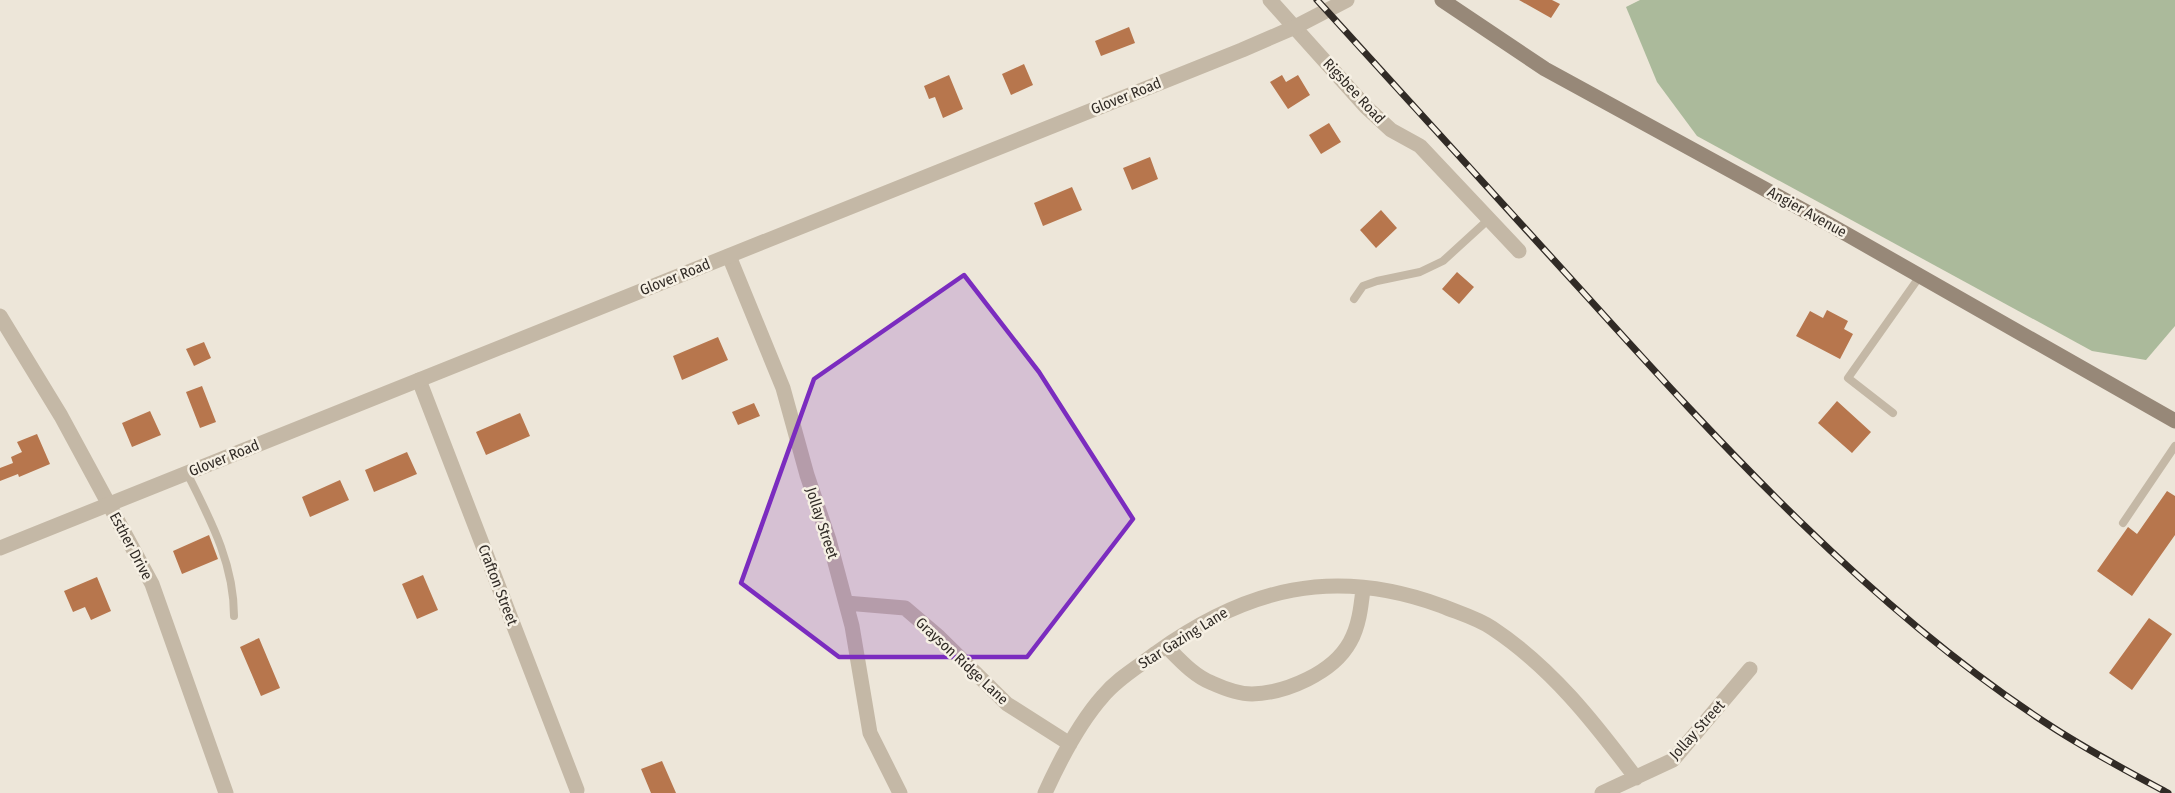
<svg xmlns="http://www.w3.org/2000/svg" width="2175" height="793" viewBox="0 0 2175 793" font-family="'Fira Sans Condensed',sans-serif">
  <style>
    .green { fill: #abba9b }
    .building { fill: #b7764d }
    .lines { fill: none; stroke-linecap: round; stroke-linejoin: round }
    .service { stroke: #c4b8a6; stroke-width: 8 }
    .minor { stroke: #c4b8a6; stroke-width: 15 }
    .tertiary { stroke: #c4b8a6; stroke-width: 15 }
    .secondary { stroke: #978878; stroke-width: 15 }
    .rail-casing { stroke: #312b26; stroke-width: 7 }
    .rail { stroke: #f6f0e4; stroke-width: 4.5; stroke-dasharray: 14; stroke-linecap: butt }
    .marked { fill: #7b2cbf; fill-opacity: 0.2; stroke: #7b2cbf; stroke-width: 4.5; stroke-linejoin: round }
    .labels { text-anchor: middle; dominant-baseline: central; stroke-width: 5; stroke-linejoin: round; paint-order: stroke }
    .street-label { font-size: 15px; fill: #312b26; stroke: #f6f0e4 }
  </style>
  <rect width="100%" height="100%" fill="#ede6d9"/>
  <path class="green" d="M1640,0H2175V326L2146,360L2092,351L1697,136L1657,82L1626,7Z"/>
  <path class="building" d="M1519,0H1552L1560,4L1551,18Z
    M1129,27L1135,43L1101,56L1095,41Z
    M1024,64L1033,85L1011,95L1002,74Z
    M949,75L963,109L943,118L935,97L929,99L924,86Z
    M1282,75L1286,82L1298,75L1310,95L1288,109L1270,82Z
    M1329,123L1341,142L1321,154L1309,135Z
    M1150,157L1158,179L1132,190L1123,168Z
    M1072,187L1082,210L1043,226L1034,203Z
    M1381,210L1397,228L1376,248L1360,230Z
    M1457,272L1474,287L1459,304L1442,289Z
    M1827,310L1848,321L1844,329L1853,334L1840,359L1796,336L1810,311L1823,318Z
    M718,337L728,360L682,380L673,356Z
    M204,342L211,358L194,366L186,349Z
    M202,386L216,422L200,428L186,392Z
    M1837,401L1871,432L1852,453L1818,423Z
    M754,403L760,416L738,425L732,412Z
    M150,411L161,435L132,447L122,423Z
    M520,413L530,436L486,455L476,432Z
    M37,434L50,464L19,477L18,474L0,481V468L13,463L11,457L22,452L17,442Z
    M407,452L417,474L374,492L365,470Z
    M340,480L349,500L310,517L302,497Z
    M2167,491L2175,496V535L2132,596L2097,571L2128,527L2137,534Z
    M209,535L218,559L182,574L173,551Z
    M423,575L438,610L417,619L402,584Z
    M97,577L111,611L91,620L85,607L73,612L64,591Z
    M2149,618L2172,634L2132,690L2109,673Z
    M259,638L280,688L261,696L240,647Z
    M662,761L676,793H651L641,769Z"/>
  <g class="lines">
    <path class="service" d="M1354,299L1363,286L1377,281L1420,272L1443,261L1489,219
      M1893,413L1848,378L1920,276
      M187,473C210,519 234,563 234,616
      M2123,523L2175,446"/>
    <path class="minor" d="M1270,0L1366,107L1391,130L1420,146L1519,251
      M729,256L783,388L807,475L829,540L852,626L870,733L900,793
      M0,316L61,416L152,584L226,793
      M419,380L577,790
      M846,603L905,608L939,637L1007,704L1070,744
      M1166,646C1180,660 1194,676 1212,683C1223,688 1240,694 1252,694C1286,693 1333,673 1350,642C1359,626 1361,607 1363,589
      M1045,793C1060,760 1079,723 1103,696C1118,678 1138,667 1156,653C1247,588 1334,566 1442,606C1459,613 1477,618 1492,628C1551,667 1594,722 1636,778
      M1602,793L1673,760L1750,669"/>
    <path class="tertiary" d="M0,548L1242,50L1295,27L1347,0"/>
    <path class="secondary" d="M1442,0L1545,69L1827,223L2175,421"/>
    <defs>
      <path id="rail" d="M1317,0C1405,97 1494,194 1582,291C1723,447 1869,607 2046,723C2085,749 2127,771 2168,793"/>
    </defs>
    <use href="#rail" class="rail-casing"/>
    <use href="#rail" class="rail"/>
  </g>
  <path class="marked" d="M964,275L1039,372L1133,519L1027,657H839L741,583L814,379Z"/>
  <g class="labels">
    <g class="street-label">
      <text transform="translate(1354 91) rotate(47)">Rigsbee Road</text>
      <text transform="translate(1126 96) rotate(-22)">Glover Road</text>
      <text transform="translate(1807 212) rotate(29)">Angier Avenue</text>
      <text transform="translate(675 277) rotate(-22)">Glover Road</text>
      <text transform="translate(224 458) rotate(-22)">Glover Road</text>
      <text transform="translate(822 523) rotate(72)">Jollay Street</text>
      <text transform="translate(131 546) rotate(62)">Esther Drive</text>
      <text transform="translate(498 585) rotate(69)">Crafton Street</text>
      <text transform="translate(1183 638) rotate(-32)">Star Gazing Lane</text>
      <text transform="translate(962 661) rotate(43)">Grayson Ridge Lane</text>
      <text transform="translate(1697 730) rotate(-48)">Jollay Street</text>
    </g>
  </g>
</svg>
